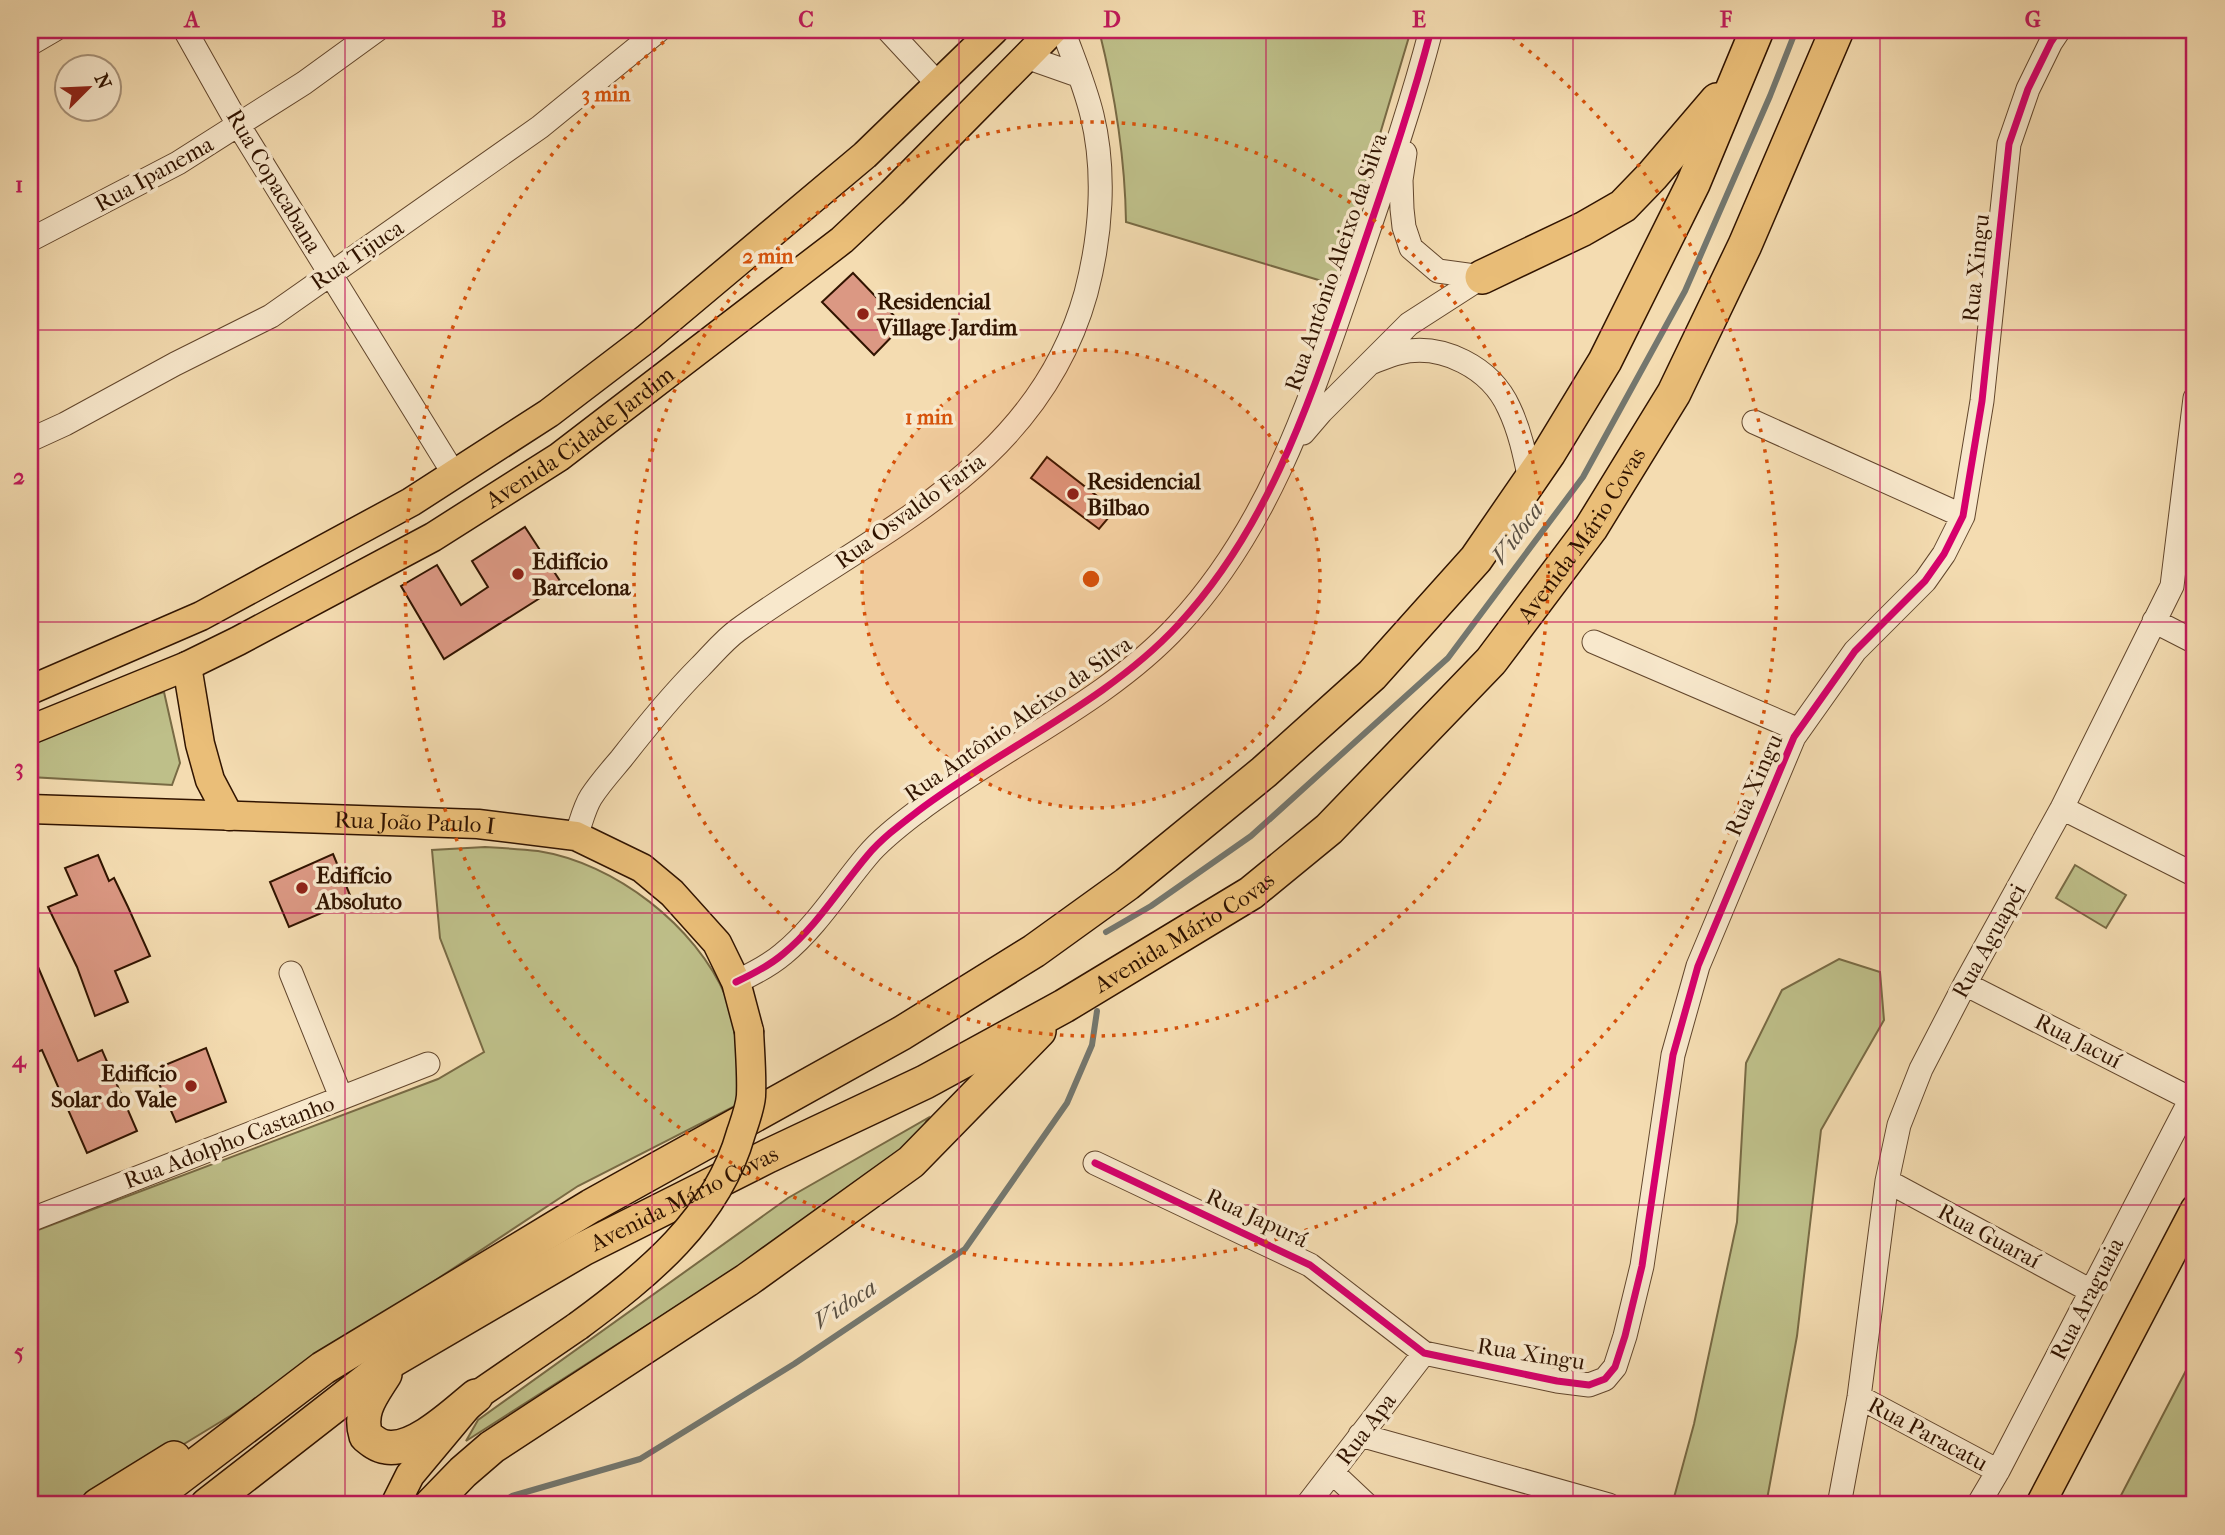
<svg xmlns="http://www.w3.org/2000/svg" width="2225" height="1535" viewBox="0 0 2225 1535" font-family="'IM FELL French Canon',serif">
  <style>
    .green { fill: #bebf89; stroke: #786a44; stroke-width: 2 }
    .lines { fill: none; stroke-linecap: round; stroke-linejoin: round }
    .stream { stroke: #74776e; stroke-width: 6 }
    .building { fill: #db9883; stroke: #311400; stroke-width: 2 }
    .minor-casing { stroke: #62462c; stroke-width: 25 }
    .major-casing { stroke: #311400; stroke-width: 31 }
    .highway-casing { stroke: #311400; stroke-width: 36 }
    .minor { stroke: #f8e8cc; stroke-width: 23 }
    .major { stroke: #eabe78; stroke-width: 28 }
    .highway { stroke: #eabe78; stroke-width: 33 }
    .major-bridge-casing { stroke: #311400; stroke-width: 31; stroke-linecap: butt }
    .major-bridge { stroke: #eabe78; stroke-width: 28 }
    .cycleway-casing { stroke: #f8e8cc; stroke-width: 11 }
    .cycleway { stroke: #d6006c; stroke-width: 7 }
    .grid { fill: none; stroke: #c2185b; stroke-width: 2; stroke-opacity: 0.55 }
    .ring { fill: none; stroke: #d6520b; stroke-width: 3.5; stroke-dasharray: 3.5 7 }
    .poi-dot { fill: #8f2418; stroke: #f8e8cc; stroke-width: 2.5 }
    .labels { text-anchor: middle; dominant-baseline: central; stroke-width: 7; stroke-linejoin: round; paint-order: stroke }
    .street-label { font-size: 23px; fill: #311400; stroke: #f8e8cc }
    .poi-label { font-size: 23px; font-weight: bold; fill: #311400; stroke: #f8e8cc; text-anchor: start }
    .water-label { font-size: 24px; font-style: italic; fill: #584e40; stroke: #f8e8cc }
    .centre { fill: #d6520b; stroke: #f8e8cc; stroke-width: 3.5 }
    .ring-label { font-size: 21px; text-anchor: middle; font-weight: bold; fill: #d6520b; stroke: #f8e8cc; stroke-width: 7; stroke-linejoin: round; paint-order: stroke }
    .neatline { fill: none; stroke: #c2185b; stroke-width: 2.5 }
    .grid-label { font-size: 23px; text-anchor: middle; font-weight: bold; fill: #c2185b }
  </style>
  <rect width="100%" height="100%" fill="#f4dcb1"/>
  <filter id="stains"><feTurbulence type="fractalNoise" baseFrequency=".00286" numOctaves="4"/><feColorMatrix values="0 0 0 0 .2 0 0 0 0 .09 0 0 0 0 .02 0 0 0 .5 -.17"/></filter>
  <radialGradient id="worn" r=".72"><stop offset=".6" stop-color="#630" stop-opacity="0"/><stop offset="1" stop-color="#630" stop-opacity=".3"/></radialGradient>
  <path class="green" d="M1099,30H1411L1335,285L1126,222C1125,155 1115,94 1099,30Z
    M164,692L180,763L172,785L30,777V735Z
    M485,847C503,848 521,849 538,851C615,863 696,926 726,997C739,1028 737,1071 739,1104L578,1186L230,1416L84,1505H30V1233L438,1079L484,1052L440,938L432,850Z
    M2075,865L2126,895L2106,928L2056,898Z
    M1839,959L1880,972L1884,1020L1821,1130L1797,1336L1766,1505H1672L1694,1424L1737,1222L1746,1063L1782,990Z
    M928,1118L911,1153L746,1262L466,1441L478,1420L788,1198Z
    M2195,1353V1505H2116L2192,1359Z"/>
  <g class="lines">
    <path class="stream" d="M1106,932L1151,906L1251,836L1448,658L1583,477L1685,291L1770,96L1796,30
      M498,1505L512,1496L640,1459L794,1364L965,1249L1067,1103L1092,1045L1097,1011"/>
  </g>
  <path class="building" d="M853,273L903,325L874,355L822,302Z
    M1047,457L1115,510L1099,529L1031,478Z
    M525,527L562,584L444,659L401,586L437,565L461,605L488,587L472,561Z
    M333,854L352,900L289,927L270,882Z
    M98,855L109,881L114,878L128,907L150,956L115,971L128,1002L95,1016L77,967L48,907L77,895L65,868Z
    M30,948L78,1061L102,1050L137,1131L87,1153L42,1050L30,1055Z
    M206,1048L226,1102L176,1122L153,1070Z"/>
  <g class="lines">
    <defs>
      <path id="minor" d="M185,30L239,126L454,474
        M888,30L938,84
        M30,44L54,30
        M1026,57L1080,76
        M1405,153L1401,180L1402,209L1404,227L1411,248L1438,271L1482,277
        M30,240L178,163L304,83L377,30
        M1373,362C1381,359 1390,355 1398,353C1442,342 1491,368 1509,408C1520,431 1525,456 1530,480
        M1754,422L1963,516
        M1303,433L1321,412L1409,324L1482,277
        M30,440L65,424L175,364L271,316L540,127L659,30
        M2154,621L2195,642
        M1594,642L1799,730
        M2062,808L2195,875
        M576,836C581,823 584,808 591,797C600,783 611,771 621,759C646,727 671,696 700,667C712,655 724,640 738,630C873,532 1037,470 1086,293C1101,236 1106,172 1092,115C1085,86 1073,58 1063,30
        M291,973L341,1097
        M736,982C753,974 769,966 783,954C816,927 840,888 867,856C881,839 901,824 918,811C1001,748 1107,702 1178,625C1271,525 1311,397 1355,270C1382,190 1410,111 1431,30
        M1965,984L2191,1099
        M1095,1163L1310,1265L1424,1353L1557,1381L1589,1385L1605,1379L1615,1367L1625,1336L1642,1266L1673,1055L1698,966L1794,737L1855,651L1925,581L1944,554L1963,516L1982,401L2009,144L2028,89L2051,42L2059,30
        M1887,1181L2091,1291
        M30,1220L428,1064
        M1859,1397L1998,1471
        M1360,1435L1609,1505
        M1333,1473L1367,1505
        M1307,1505L1424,1353
        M1839,1505L1859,1397L1887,1181L1899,1125L1921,1069L1965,984L2062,808L2172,586L2195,398
        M1978,1505L1998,1471L2195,1091"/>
      <g id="major">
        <path d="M187,666L200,744L210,780L229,816"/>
        <path d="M30,690L201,616L411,502L549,413L646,339L865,155L994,30"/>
        <path id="s1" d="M30,730L187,666L238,641L433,537L559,457L842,240L892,193L1053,30"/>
        <path id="s2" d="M30,809L478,824L576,836L642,868L672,893L717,943L736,982L749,1031"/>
        <path d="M395,1505L410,1475L476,1396L578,1326"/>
        <path d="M2040,1505L2195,1209"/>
      </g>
      <g id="highway">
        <path d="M1482,277L1583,229L1623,206L1652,176L1717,100"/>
        <path d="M385,1374C372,1395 358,1411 366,1436C372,1441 378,1446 386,1447C415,1452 455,1413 476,1396"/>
        <path d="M98,1505L174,1458"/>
        <path d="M143,1505L323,1368L591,1206L902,1033L1034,951L1127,884L1264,772L1372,675L1476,559L1549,453L1605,361L1693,184L1757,30"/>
        <path id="s3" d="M207,1505L393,1360L583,1249L768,1156L925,1082L1064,1006L1251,893L1329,829L1491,661L1591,528L1674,393L1745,245L1837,30"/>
        <path d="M431,1505L463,1472L492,1447L747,1280L911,1162L1039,1031"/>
      </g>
    </defs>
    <use href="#minor" class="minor-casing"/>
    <use href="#major" class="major-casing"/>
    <use href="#highway" class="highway-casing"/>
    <use href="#minor" class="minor"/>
    <use href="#major" class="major"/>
    <use href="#highway" class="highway"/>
    <defs>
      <path id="major-bridge" d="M578,1326C647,1275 717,1219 741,1133C745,1121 750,1108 751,1096C752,1075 750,1053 749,1031"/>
    </defs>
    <use href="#major-bridge" class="major-bridge-casing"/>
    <use href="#major-bridge" class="major-bridge"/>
    <defs>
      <path id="cycleway" d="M736,982C753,974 769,966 783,954C816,927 840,888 867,856C881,839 901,824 918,811C1001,748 1107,702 1178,625C1271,525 1311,397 1355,270C1382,190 1410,111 1431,30
        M1095,1163L1310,1265L1424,1353L1557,1381L1589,1385L1605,1379L1615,1367L1625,1336L1642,1266L1673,1055L1698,966L1794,737L1855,651L1925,581L1944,554L1963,516L1982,401L2009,144L2028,89L2051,42L2059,30"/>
    </defs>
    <use href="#cycleway" class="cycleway-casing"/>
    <use href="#cycleway" class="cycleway"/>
  </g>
  <path class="grid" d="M345,30V1505M652,30V1505M959,30V1505M1266,30V1505M1573,30V1505M1880,30V1505M30,330H2195M30,622H2195M30,913H2195M30,1205H2195"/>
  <circle cx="1091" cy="579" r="229" fill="#d6520b" fill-opacity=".12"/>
  <g class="ring">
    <circle cx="1091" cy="579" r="229"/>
    <circle cx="1091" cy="579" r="457"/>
    <path d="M1504 31A686 686 0 1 1 678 31"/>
  </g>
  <g class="poi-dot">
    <circle cx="863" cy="314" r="7"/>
    <circle cx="1073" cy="494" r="7"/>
    <circle cx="518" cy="574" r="7"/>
    <circle cx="302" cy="888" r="7"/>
    <circle cx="191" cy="1086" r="7"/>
  </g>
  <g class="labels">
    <g class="street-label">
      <text transform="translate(154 174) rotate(-29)">Rua Ipanema</text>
      <text transform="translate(274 181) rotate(59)">Rua Copacabana</text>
      <text transform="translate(357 255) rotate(-34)">Rua Tijuca</text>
      <text transform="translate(1336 262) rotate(-71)">Rua Antônio Aleixo da Silva</text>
      <text transform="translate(1976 268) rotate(-84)">Rua Xingu</text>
      <text stroke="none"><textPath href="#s1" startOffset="625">Avenida Cidade Jardim</textPath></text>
      <text transform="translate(910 511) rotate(-36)">Rua Osvaldo Faria</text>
      <text stroke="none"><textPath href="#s3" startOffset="1703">Avenida Mário Covas</textPath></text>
      <text transform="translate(1018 719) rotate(-35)">Rua Antônio Aleixo da Silva</text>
      <text transform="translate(1754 785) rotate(-66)">Rua Xingu</text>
      <text stroke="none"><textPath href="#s2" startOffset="385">Rua João Paulo I</textPath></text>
      <text stroke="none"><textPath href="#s3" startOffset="1136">Avenida Mário Covas</textPath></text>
      <text transform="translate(1989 941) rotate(-61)">Rua Aguapei</text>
      <text transform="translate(2078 1041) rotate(27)">Rua Jacuí</text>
      <text transform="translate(229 1142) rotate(-21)">Rua Adolpho Castanho</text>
      <text stroke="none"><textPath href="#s3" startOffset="569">Avenida Mário Covas</textPath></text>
      <text transform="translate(1257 1218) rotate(25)">Rua Japurá</text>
      <text transform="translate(1989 1236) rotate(28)">Rua Guaraí</text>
      <text transform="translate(2087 1299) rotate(-63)">Rua Araguaia</text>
      <text transform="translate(1531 1354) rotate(9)">Rua Xingu</text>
      <text transform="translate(1366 1429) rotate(-53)">Rua Apa</text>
      <text transform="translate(1928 1434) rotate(28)">Rua Paracatu</text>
    </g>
    <g class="poi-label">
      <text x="877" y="301">Residencial<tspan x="877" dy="26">Village Jardim</tspan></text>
      <text x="1087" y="481">Residencial<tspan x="1087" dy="26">Bilbao</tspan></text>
      <text x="532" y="561">Edifício<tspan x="532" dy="26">Barcelona</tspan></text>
      <text x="316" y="875">Edifício<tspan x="316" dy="26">Absoluto</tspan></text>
      <text x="177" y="1073" text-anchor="end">Edifício<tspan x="177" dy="26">Solar do Vale</tspan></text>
    </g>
    <g class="water-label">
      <text transform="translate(1517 533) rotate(-53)">Vidoca</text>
      <text transform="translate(845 1304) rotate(-33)">Vidoca</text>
    </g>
  </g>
  <circle cx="1091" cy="579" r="10" class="centre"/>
  <g class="ring-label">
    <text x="606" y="101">3 min</text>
    <text x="768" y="263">2 min</text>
    <text x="929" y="424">1 min</text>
  </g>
  <rect width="2225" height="1535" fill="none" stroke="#f4dcb1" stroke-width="77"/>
  <g transform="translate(88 88) rotate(66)"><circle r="33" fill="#f8e8cc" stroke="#a8937a" stroke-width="2"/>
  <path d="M0-5L12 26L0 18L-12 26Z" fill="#8f2418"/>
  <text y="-10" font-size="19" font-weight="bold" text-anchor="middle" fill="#311400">N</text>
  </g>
  <rect x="38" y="38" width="2148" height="1458" class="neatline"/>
  <g class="grid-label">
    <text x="192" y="27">A</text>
    <text x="499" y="27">B</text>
    <text x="806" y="27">C</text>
    <text x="1112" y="27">D</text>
    <text x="1419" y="27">E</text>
    <text x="1726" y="27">F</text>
    <text x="2033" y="27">G</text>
    <text x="19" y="192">1</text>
    <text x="19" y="484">2</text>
    <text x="19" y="775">3</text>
    <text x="19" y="1067">4</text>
    <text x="19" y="1359">5</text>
  </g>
  <rect width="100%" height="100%" filter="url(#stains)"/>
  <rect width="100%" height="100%" fill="url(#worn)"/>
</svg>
